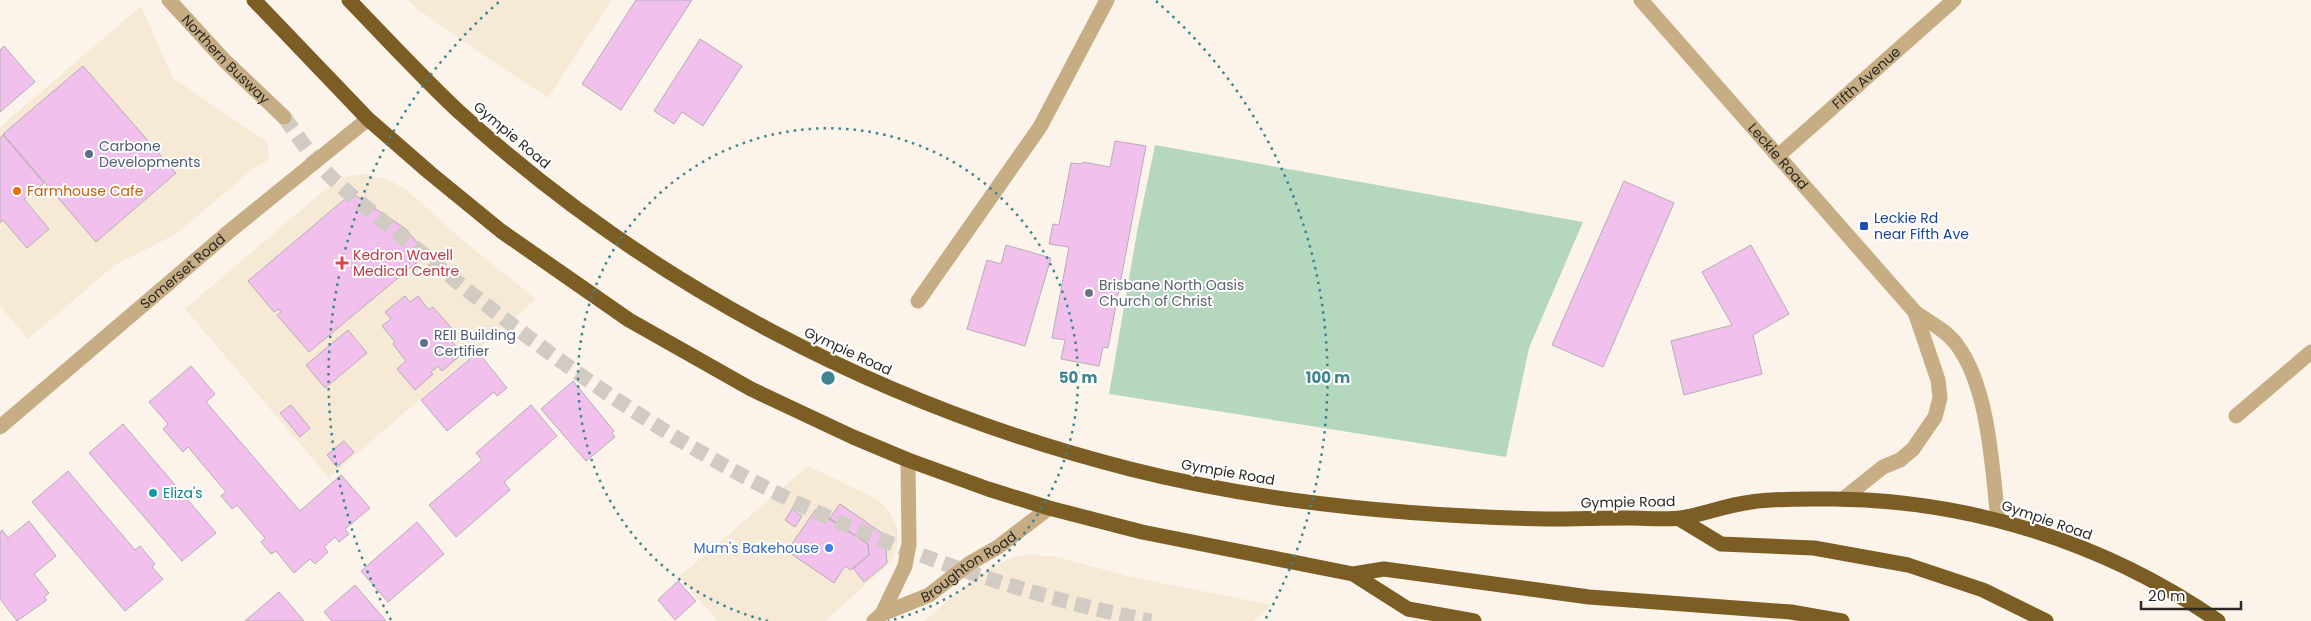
<svg xmlns="http://www.w3.org/2000/svg" width="2311" height="621" viewBox="0 0 2311 621" font-family="Poppins,sans-serif">
  <style>
    .commercial { fill: #f6ead6 }
    .green { fill: #b4d7be }
    .building { fill: #f2c0ec; stroke: #b6adb5 }
    .lines { fill: none; stroke-linecap: round; stroke-linejoin: round }
    .minor-tunnel { stroke: #d2cbc3; stroke-width: 15; stroke-dasharray: 15 8; stroke-linecap: butt }
    .minor { stroke: #c6ad83; stroke-width: 15 }
    .highway { stroke: #7c5d24; stroke-width: 15 }
    .ring { fill: none; stroke: #3f8590; stroke-width: 2.5; stroke-dasharray: 2.5 5 }
    .service-dot { fill: #5c6f8a; stroke: #fff; stroke-width: 2 }
    .food-dot { fill: #e8710a; stroke: #fff; stroke-width: 2 }
    .transit-dot { fill: #1a4fb4; stroke: #fff; stroke-width: 2 }
    .health-dot { fill: #e0444e; stroke: #fff; stroke-width: 2 }
    .worship-dot { fill: #6b7280; stroke: #fff; stroke-width: 2 }
    .culture-dot { fill: #0f9aa8; stroke: #fff; stroke-width: 2 }
    .shop-dot { fill: #3f7fe0; stroke: #fff; stroke-width: 2 }
    .labels { text-anchor: middle; dominant-baseline: central; stroke-width: 4; stroke-linejoin: round; paint-order: stroke }
    .street-label { font-size: 14px; fill: #2c2926; stroke: #fff }
    .service-label { font-size: 14px; fill: #4e5e75; stroke: #fff; text-anchor: start }
    .food-label { font-size: 14px; fill: #c56008; stroke: #fff; text-anchor: start }
    .transit-label { font-size: 14px; fill: #164399; stroke: #fff; text-anchor: start }
    .health-label { font-size: 14px; fill: #be3a42; stroke: #fff; text-anchor: start }
    .worship-label { font-size: 14px; fill: #5b616d; stroke: #fff; text-anchor: start }
    .culture-label { font-size: 14px; fill: #0d838f; stroke: #fff; text-anchor: start }
    .shop-label { font-size: 14px; fill: #366cbe; stroke: #fff; text-anchor: end }
    .centre { fill: #3f8590; stroke: #fff; stroke-width: 2.5 }
    .ring-label { font-size: 15px; text-anchor: middle; font-weight: bold; fill: #3f8590; stroke: #fff; stroke-width: 4; stroke-linejoin: round; paint-order: stroke }
  </style>
  <rect width="100%" height="100%" fill="#fcf4ea"/>
  <path class="commercial" d="M408,0H612L548,98L477,51L413,6Z
    M141,6L173,78L267,142L269,160L254,168L176,234L115,265L28,339L0,306V127Z
    M364,174L390,180L409,192L467,244L536,299L329,478L185,309L328,187L344,177Z
    M808,466L877,499L889,511L897,529L898,543L892,561L825,621H717L679,577Z
    M1030,555L1054,556L1131,577L1272,605L1254,621H924L974,578L991,567L1014,557Z"/>
  <path class="green" d="M1155,145L1583,222L1529,348L1506,457L1109,394L1137,232Z"/>
  <path class="building" d="M636,0H692L621,110L582,84Z
    M700,39L742,66L703,126L682,112L674,124L654,111Z
    M4,46L35,82L0,112V50Z
    M83,66L176,173L96,242L3,134Z
    M3,135L44,183L24,199L49,229L27,248L3,220L0,223V138Z
    M1115,141L1146,146L1108,348L1103,347L1099,366L1061,359L1065,340L1052,338L1069,247L1049,244L1053,224L1059,225L1071,163L1082,164L1083,162L1110,167Z
    M1624,181L1674,203L1603,367L1552,345Z
    M352,193L406,229L427,254L309,352L277,315L281,312L279,309L274,312L248,281Z
    M1006,245L1051,258L1025,346L967,329L987,260L1001,264Z
    M1751,245L1789,314L1753,335L1762,374L1684,395L1671,341L1732,325L1702,272Z
    M405,296L410,302L418,296L429,310L433,307L455,332L448,337L462,354L442,371L438,366L431,372L433,374L415,390L397,369L406,361L393,344L395,342L382,326L391,319L385,312Z
    M348,330L367,353L325,388L306,365Z
    M478,352L507,388L497,396L494,392L447,431L421,400Z
    M191,366L215,394L206,402L300,511L341,475L370,508L345,529L349,534L339,542L335,537L324,547L328,552L315,564L310,559L294,573L276,551L271,554L261,542L265,538L237,505L232,509L221,496L226,492L188,447L183,452L163,429L168,424L149,402Z
    M573,381L614,431L612,433L615,437L586,461L541,409Z
    M291,405L310,428L300,437L280,413Z
    M531,405L557,436L504,482L510,490L456,537L429,505L482,460L476,453Z
    M123,424L216,533L182,561L89,453Z
    M344,441L354,452L337,467L327,455Z
    M68,471L135,550L140,546L155,564L152,567L163,579L125,611L32,502Z
    M840,504L885,535L887,563L864,582L853,568L869,555L868,544L829,519Z
    M792,509L802,516L795,527L785,520Z
    M816,509L868,544L869,555L851,570L845,566L834,583L787,551Z
    M29,521L56,556L34,574L49,593L44,597L47,600L17,621L0,599V532L2,530L8,538Z
    M417,522L444,554L388,602L361,571Z
    M678,581L696,601L675,620L658,600Z
    M355,585L386,621H332L324,612Z
    M279,592L304,621H245Z"/>
  <g class="lines">
    <path class="minor-tunnel" d="M284,117C296,133 307,151 321,166C336,184 356,199 374,214C405,239 435,264 466,289C568,370 678,447 797,503C908,555 1030,597 1151,621"/>
    <g class="minor">
      <path id="s1" d="M169,0L225,61L284,117"/>
      <path id="s2" d="M1641,0L1915,312C1929,322 1947,331 1957,345C1989,388 1992,467 1998,520"/>
      <path id="s3" d="M1778,156L1954,0"/>
      <path d="M918,301L1040,127L1107,0"/>
      <path d="M2236,416L2311,352"/>
      <path id="s4" d="M0,427L231,230L368,119"/>
      <path d="M1843,499L1883,467L1900,460L1913,449L1935,417L1940,398L1938,380L1915,312"/>
      <path d="M882,614L905,566L909,544L908,460"/>
      <path id="s5" d="M874,621L882,614L929,595L970,563L998,547L1049,508"/>
    </g>
    <path class="highway" d="M254,0L368,119L430,173L501,231L629,320L751,389L853,437L908,460L988,489L1049,508L1142,532L1353,574L1408,609L1474,621
      M349,0C385,37 420,75 457,110C647,284 881,406 1130,469C1264,503 1409,516 1547,519C1575,519 1602,518 1629,518C1646,518 1664,520 1681,518C1704,514 1727,505 1751,502C1778,498 1806,499 1833,499C1970,500 2106,543 2218,621
      M1678,518L1721,544L1814,548L1908,565L1983,590L2046,621
      M1353,574L1384,569L1589,597L1791,612L1842,621"/>
  </g>
  <g class="ring">
    <path d="M768 621A250 250 0 1 1 888 621"/>
    <path d="M391 620A500 500 0 0 1 500 1M1156 1A500 500 0 0 1 1265 620"/>
  </g>
  <g class="service-dot">
    <circle cx="89" cy="154" r="5"/>
    <circle cx="424" cy="343" r="5"/>
  </g>
  <circle class="food-dot" cx="17" cy="191" r="5"/>
  <rect class="transit-dot" x="1859" y="221" width="10" height="10" rx="2.5"/>
  <path class="health-dot" d="M339.5 255.5h5v5h5v5h-5v5h-5v-5h-5v-5h5z"/>
  <circle class="worship-dot" cx="1089" cy="293" r="5"/>
  <circle class="culture-dot" cx="153" cy="493" r="5"/>
  <circle class="shop-dot" cx="829" cy="548" r="5"/>
  <g class="labels">
    <g class="street-label">
      <text stroke="none"><textPath href="#s1" startOffset="82">Northern Busway</textPath></text>
      <text stroke="none"><textPath href="#s3" startOffset="118">Fifth Avenue</textPath></text>
      <text transform="translate(512 135) rotate(40)">Gympie Road</text>
      <text stroke="none"><textPath href="#s2" startOffset="208">Leckie Road</textPath></text>
      <text stroke="none"><textPath href="#s4" startOffset="240">Somerset Road</textPath></text>
      <text transform="translate(848 351) rotate(25)">Gympie Road</text>
      <text transform="translate(1228 472) rotate(10)">Gympie Road</text>
      <text transform="translate(1628 502) rotate(-1)">Gympie Road</text>
      <text transform="translate(2047 520) rotate(19)">Gympie Road</text>
      <text stroke="none"><textPath href="#s5" startOffset="110">Broughton Road</textPath></text>
    </g>
    <g class="service-label">
      <text x="99" y="146">Carbone<tspan x="99" dy="16">Developments</tspan></text>
      <text x="434" y="335">REII Building<tspan x="434" dy="16">Certifier</tspan></text>
    </g>
    <g class="food-label">
      <text x="27" y="191">Farmhouse Cafe</text>
    </g>
    <g class="transit-label">
      <text x="1874" y="218">Leckie Rd<tspan x="1874" dy="16">near Fifth Ave</tspan></text>
    </g>
    <g class="health-label">
      <text x="353" y="255">Kedron Wavell<tspan x="353" dy="16">Medical Centre</tspan></text>
    </g>
    <g class="worship-label">
      <text x="1099" y="285">Brisbane North Oasis<tspan x="1099" dy="16">Church of Christ</tspan></text>
    </g>
    <g class="culture-label">
      <text x="163" y="493">Eliza's</text>
    </g>
    <g class="shop-label">
      <text x="819" y="548">Mum's Bakehouse</text>
    </g>
  </g>
  <circle cx="828" cy="378" r="8" class="centre"/>
  <g class="ring-label">
    <text x="1078" y="383">50 m</text>
    <text x="1328" y="383">100 m</text>
  </g>
  <path d="M2141 601v8h100v-8" fill="none" stroke="#2c2926" stroke-width="2.5"/>
  <text x="2148" y="601" font-size="15" fill="#2c2926" stroke="#ffffff" stroke-width="4" paint-order="stroke">20 m</text>
</svg>
